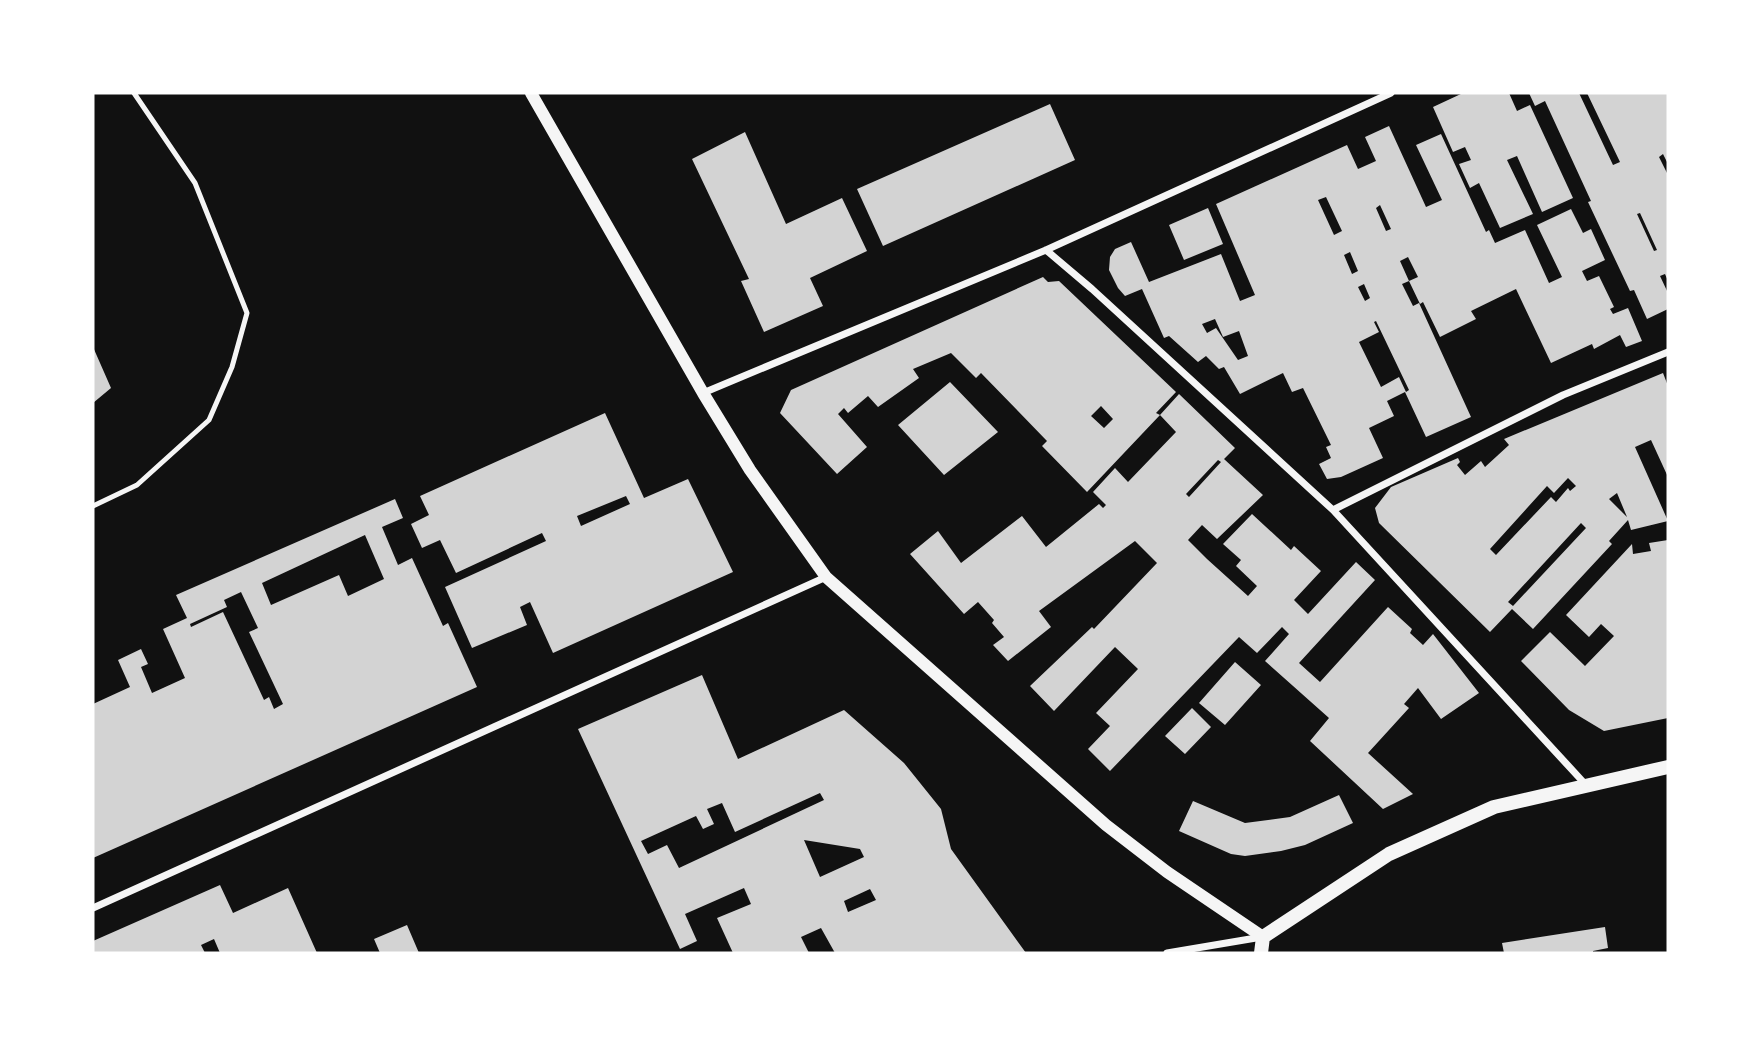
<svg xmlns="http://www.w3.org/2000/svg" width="1761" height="1046" viewBox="0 0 1761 1046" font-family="Ubuntu,sans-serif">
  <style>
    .building { fill: #d3d3d3; fill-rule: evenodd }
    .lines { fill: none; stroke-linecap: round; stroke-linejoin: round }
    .service { stroke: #f5f5f5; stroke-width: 5 }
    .minor { stroke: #f5f5f5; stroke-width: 7 }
    .tertiary { stroke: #f5f5f5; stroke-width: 12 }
    .secondary { stroke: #f5f5f5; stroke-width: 14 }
  </style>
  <rect width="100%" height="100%" fill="#111"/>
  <path class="building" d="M1463,93H1509L1517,111L1530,105L1573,198L1542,212L1517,156L1507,160L1533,214L1500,228L1479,183L1470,188L1459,164L1471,160L1465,147L1453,152L1433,107Z
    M1529,93H1579L1613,165L1620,162L1587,93H1668V164L1663,154L1659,157L1668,175V281L1665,274L1660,276L1668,293V309L1647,319L1634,290L1630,291L1588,202L1591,201L1545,101L1535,106ZM1640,213L1657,250L1654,251L1637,214Z
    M1050,104L1075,160L883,246L857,189Z
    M1389,126L1426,207L1442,200L1416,145L1441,134L1486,232L1489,230L1495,243L1525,230L1549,283L1562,277L1537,225L1571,209L1583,233L1591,229L1605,260L1582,271L1587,281L1599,276L1614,307L1610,309L1613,314L1628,308L1642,341L1626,347L1620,335L1594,349L1592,344L1551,363L1516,289L1471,311L1476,319L1440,337L1423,302L1420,304L1409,281L1418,277L1408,257L1400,261L1409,281L1402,284L1413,306L1419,303L1471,417L1426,437L1405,392L1387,401L1394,416L1369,428L1383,458L1341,477L1327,479L1319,464L1331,458L1326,447L1331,445L1303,388L1292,392L1283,373L1240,394L1224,367L1219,369L1206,356L1198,362L1169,336L1164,338L1142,289L1125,296L1118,288L1109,270L1110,257L1115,249L1131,242L1149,282L1221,254L1240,301L1255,295L1216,204L1347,145L1358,169L1376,161L1365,137ZM1326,197L1342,231L1334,235L1318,200ZM1380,205L1391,229L1386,231L1376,208ZM1350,252L1358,271L1352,274L1344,255ZM1364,284L1370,298L1365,301L1358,287ZM1215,319L1223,337L1239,331L1248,356L1238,360L1216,328L1207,333L1202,324ZM1376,321L1409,390L1406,392L1399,377L1381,387L1359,342L1379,332L1374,322Z
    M745,132L786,224L842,198L867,251L810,278L823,306L764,332L741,281L749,279L692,159Z
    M1208,208L1223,244L1184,260L1169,225Z
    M1043,277L1048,282L1059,281L1176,392L1156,413L1160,415L1087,492L1042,446L1047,441L981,373L976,378L951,353L913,369L919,378L878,407L868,396L848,413L844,408L838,414L867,447L837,474L780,413L791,390ZM1101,406L1113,419L1104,428L1091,416Z
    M93,347L111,388L93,403Z
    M1663,373L1668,386V477L1651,440L1635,447L1668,521L1631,530L1628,520L1609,541L1612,544L1533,629L1512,609L1490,632L1379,523L1375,508L1391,487L1458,458L1460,462L1457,465L1465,475L1481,461L1485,467L1509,445L1504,439ZM1568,478L1576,486L1570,491L1568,488L1556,502L1551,497L1496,555L1490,549L1547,486L1554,493ZM1617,493L1627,517L1609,499ZM1581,523L1586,528L1513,606L1508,602Z
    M950,382L998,432L944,475L898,425Z
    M1179,394L1235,448L1224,459L1263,495L1217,539L1202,525L1188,540L1207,559L1248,596L1257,586L1236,566L1241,560L1223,544L1252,514L1291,550L1294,546L1321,571L1294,600L1308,614L1356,562L1375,580L1299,663L1320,682L1388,607L1412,629L1410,633L1423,645L1433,634L1479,693L1441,719L1418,688L1404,704L1409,708L1368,753L1413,794L1383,809L1310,741L1329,718L1265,661L1289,634L1282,627L1257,653L1239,637L1110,771L1088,749L1110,726L1096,713L1138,669L1115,647L1054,711L1030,686L1092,627L1094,629L1157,563L1135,541L1039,611L1051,627L1008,661L993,645L1004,637L992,623L994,620L978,602L964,614L910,554L938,531L961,563L1022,516L1046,547L1099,504L1103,508L1106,505L1093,492L1115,468L1128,482L1176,432L1160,415ZM1218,460L1221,462L1189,497L1186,494Z
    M605,413L644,498L688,479L733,572L553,653L530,602L520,607L527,625L472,648L445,587L546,541L542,533L456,573L440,540L422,548L411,524L429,515L420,496ZM626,496L630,504L581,526L577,516Z
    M395,499L403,518L382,527L398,565L412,558L443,626L448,623L477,687L93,858V704L130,687L118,660L141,649L148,664L141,667L152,693L185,678L163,629L187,618L176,595ZM365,535L384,579L348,596L339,575L271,605L262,583ZM241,592L258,628L249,632L283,704L274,709L269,697L264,700L223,612L191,627L190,624L227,607L224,600Z
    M1668,540V718L1604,731L1569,710L1521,661L1550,632L1585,666L1614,636L1601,624L1589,637L1566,615L1632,544L1633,554L1651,551L1649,543Z
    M1235,662L1261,685L1225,725L1199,703Z
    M702,675L738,759L844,710L904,763L941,809L951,849L1026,953H835L821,928L801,937L809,953H733L717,918L751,904L744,888L685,914L697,941L680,949L578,729ZM820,793L824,800L679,868L667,845L648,854L641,841L696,816L703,829L714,824L707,809L722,803L735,832ZM804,840L860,849L864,857L820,877ZM870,889L876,900L848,912L844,901Z
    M1192,708L1211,727L1185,754L1165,736Z
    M1339,795L1353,823L1305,845L1281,851L1245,856L1231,854L1179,831L1193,801L1245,823L1290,817Z
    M220,885L233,913L288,888L317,953H220L214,939L201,945L205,953H93V941Z
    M407,925L419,953H380L374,939Z
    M1605,927L1608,948L1593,951V953H1504L1502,943Z"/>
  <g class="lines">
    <path class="service" d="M93,506L137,485L209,420L232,367L247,313L195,183L134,93"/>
    <path class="minor" d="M1046,250L1092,289L1333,510L1586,785
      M703,393L1046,250L1391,93
      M1333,510L1563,395L1668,352
      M93,908L826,577
      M1167,953L1262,937"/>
    <path class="tertiary" d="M531,93L703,393L750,470L826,577L1106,825L1167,872L1263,937"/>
    <path class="secondary" d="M1261,953L1263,937L1389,854L1494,807L1668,767"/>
  </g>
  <rect width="1761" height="1046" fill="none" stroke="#ffffff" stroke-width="189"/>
</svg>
